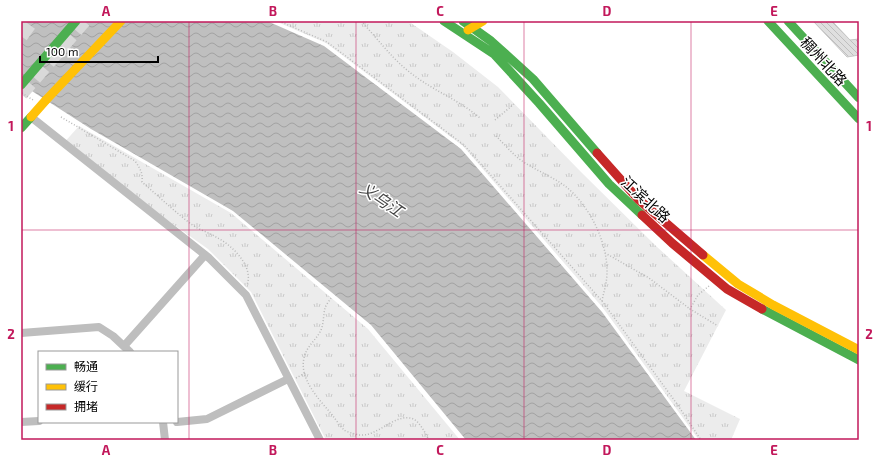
<svg xmlns="http://www.w3.org/2000/svg" width="880" height="461" viewBox="0 0 880 461" font-family="'Exo 2','Noto Sans SC',sans-serif">
  <style>
    .park { fill: url(#park-tufts) }
    .water { fill: url(#water-waves) }
    .building { fill: url(#building-back-hatch); stroke: #c7c7c7 }
    .lines { fill: none; stroke-linecap: round; stroke-linejoin: round }
    .highway-tunnel { stroke: #d9d9d9; stroke-width: 14; stroke-dasharray: 14 7; stroke-linecap: butt }
    .path { stroke: #b9b9b9; stroke-width: 1.5; stroke-dasharray: 1 2; stroke-linecap: butt }
    .street { stroke: #bebebe; stroke-width: 8 }
    .fast { stroke: #4caf50; stroke-width: 9 }
    .slow { stroke: #ffc107; stroke-width: 9 }
    .jam { stroke: #c62828; stroke-width: 9 }
    .slow-bridge { stroke: #ffc107; stroke-width: 9 }
    .grid { fill: none; stroke: #c2185b; stroke-width: 1; stroke-opacity: 0.55 }
    .labels { text-anchor: middle; dominant-baseline: central; stroke-width: 3; stroke-linejoin: round; paint-order: stroke }
    .street-label { font-size: 15px; fill: #000; stroke: #fff }
    .water-label { font-size: 16px; font-style: italic; fill: #444; stroke: #fff }
    .neatline { fill: none; stroke: #c2185b; stroke-width: 1.5 }
    .grid-label { font-size: 13px; text-anchor: middle; font-weight: bold; fill: #c2185b }
  </style>
  <defs>
    <pattern id="park-tufts" width="24" height="20" patternUnits="userSpaceOnUse"><rect width="24" height="20" fill="#ececec"/><path d="M3 7l-1-3M5 7V3M7 7l1-3M15 17l-1-3M17 17v-4M19 17l1-3" fill="none" stroke="#c9c9c9"/></pattern>
    <pattern id="water-waves" width="16" height="10" patternUnits="userSpaceOnUse"><rect width="16" height="10" fill="#bfbfbf"/><path d="M0 5q4-4 8 0t8 0" fill="none" stroke="#a2a2a2"/></pattern>
    <pattern id="building-back-hatch" width="6" height="6" patternUnits="userSpaceOnUse"><rect width="6" height="6" fill="#dfdfdf"/><path d="M-1 5l2 2M0 0l6 6M5-1l2 2" fill="none" stroke="#bebebe"/></pattern>
  </defs>
  <rect width="100%" height="100%" fill="#fff"/>
  <path class="park" d="M275,21H408L453,52L498,87L581,172L656,246L726,310L684,391L740,419L731,440H699L603,308L463,146L326,43Z
    M79,126L231,213L368,329L460,440H326L251,292L208,249L62,145Z"/>
  <path class="water" d="M21,21H267L324,46L461,149L602,312L696,440H466L371,325L233,211L91,129L21,84Z"/>
  <path class="building" d="M813,21H832L850,40L859,39V55L847,57Z"/>
  <g class="lines">
    <path class="highway-tunnel" d="M21,36L32,21
      M21,94L84,21"/>
    <path class="path" d="M279,21L327,42L464,145L602,301L677,404L701,440
      M361,21C378,39 392,59 412,74C434,91 459,100 480,118
      M22,93L33,100
      M61,117L135,161C140,168 143,173 142,182C158,196 174,211 191,224C199,230 208,232 216,237C232,245 254,266 247,285
      M495,120L514,104
      M496,136C503,143 510,151 518,158C532,169 550,175 565,186C591,206 612,250 606,283C605,289 603,295 602,301
      M605,253L649,278L690,309
      M709,286L698,295L690,309L718,326
      M331,298C329,301 326,305 325,308C323,316 324,325 320,332C315,341 306,347 304,358C299,380 320,400 333,416C336,420 340,426 344,430C347,432 355,434 359,435C377,437 393,415 410,418C419,419 425,433 429,440
      M296,378L305,373"/>
    <path class="street" d="M31,117L209,258L246,295L320,440
      M21,333L99,327L113,336L130,352
      M124,346L205,255
      M21,422L39,421
      M163,422L165,440
      M177,422L207,419L288,379"/>
    <path class="fast" d="M444,21L494,54L539,103L609,184L642,215
      M463,21L491,41L533,79L597,153
      M768,21L859,119
      M788,21L859,98
      M21,85L76,21
      M21,128L31,117
      M762,309L859,360"/>
    <path class="slow" d="M468,30L483,21
      M46,100L121,21
      M703,255L738,284L773,305L859,350"/>
    <path class="jam" d="M597,153L638,199L703,255
      M642,215L672,243L727,289L762,309"/>
    <path class="slow-bridge" d="M31,117L46,100"/>
  </g>
  <path class="grid" d="M189,21V440M356,21V440M524,21V440M691,21V440M21,230H859"/>
  <g class="labels">
    <g class="street-label">
      <text transform="translate(824 61) rotate(47)">稠州北路</text>
      <text transform="translate(646 199) rotate(43)">江滨北路</text>
    </g>
    <g class="water-label">
      <text transform="translate(382 199) rotate(34)">义乌江</text>
    </g>
  </g>
  <rect width="880" height="461" fill="none" stroke="#ffffff" stroke-width="44"/>
  <rect x="38" y="351" width="140" height="72" fill="#ffffff" stroke="#999999"/>
  <rect x="46" y="364" width="20" height="6" fill="#4caf50" stroke="#999999"/>
  <text x="74" y="371" font-size="12" fill="#000000">畅通</text>
  <rect x="46" y="384" width="20" height="6" fill="#ffc107" stroke="#999999"/>
  <text x="74" y="391" font-size="12" fill="#000000">缓行</text>
  <rect x="46" y="404" width="20" height="6" fill="#c62828" stroke="#999999"/>
  <text x="74" y="411" font-size="12" fill="#000000">拥堵</text>
  <path d="M40 56v6h118v-6" fill="none" stroke="#000000" stroke-width="2"/>
  <text x="46" y="56" font-size="12" fill="#000000" stroke="#ffffff" stroke-width="3" paint-order="stroke">100 m</text>
  <rect x="22" y="22" width="836" height="417" class="neatline"/>
  <g class="grid-label">
    <text x="106" y="16">A</text>
    <text x="273" y="16">B</text>
    <text x="440" y="16">C</text>
    <text x="607" y="16">D</text>
    <text x="774" y="16">E</text>
    <text x="11" y="131">1</text>
    <text x="869" y="131">1</text>
    <text x="11" y="339">2</text>
    <text x="869" y="339">2</text>
    <text x="106" y="455">A</text>
    <text x="273" y="455">B</text>
    <text x="440" y="455">C</text>
    <text x="607" y="455">D</text>
    <text x="774" y="455">E</text>
  </g>
</svg>
